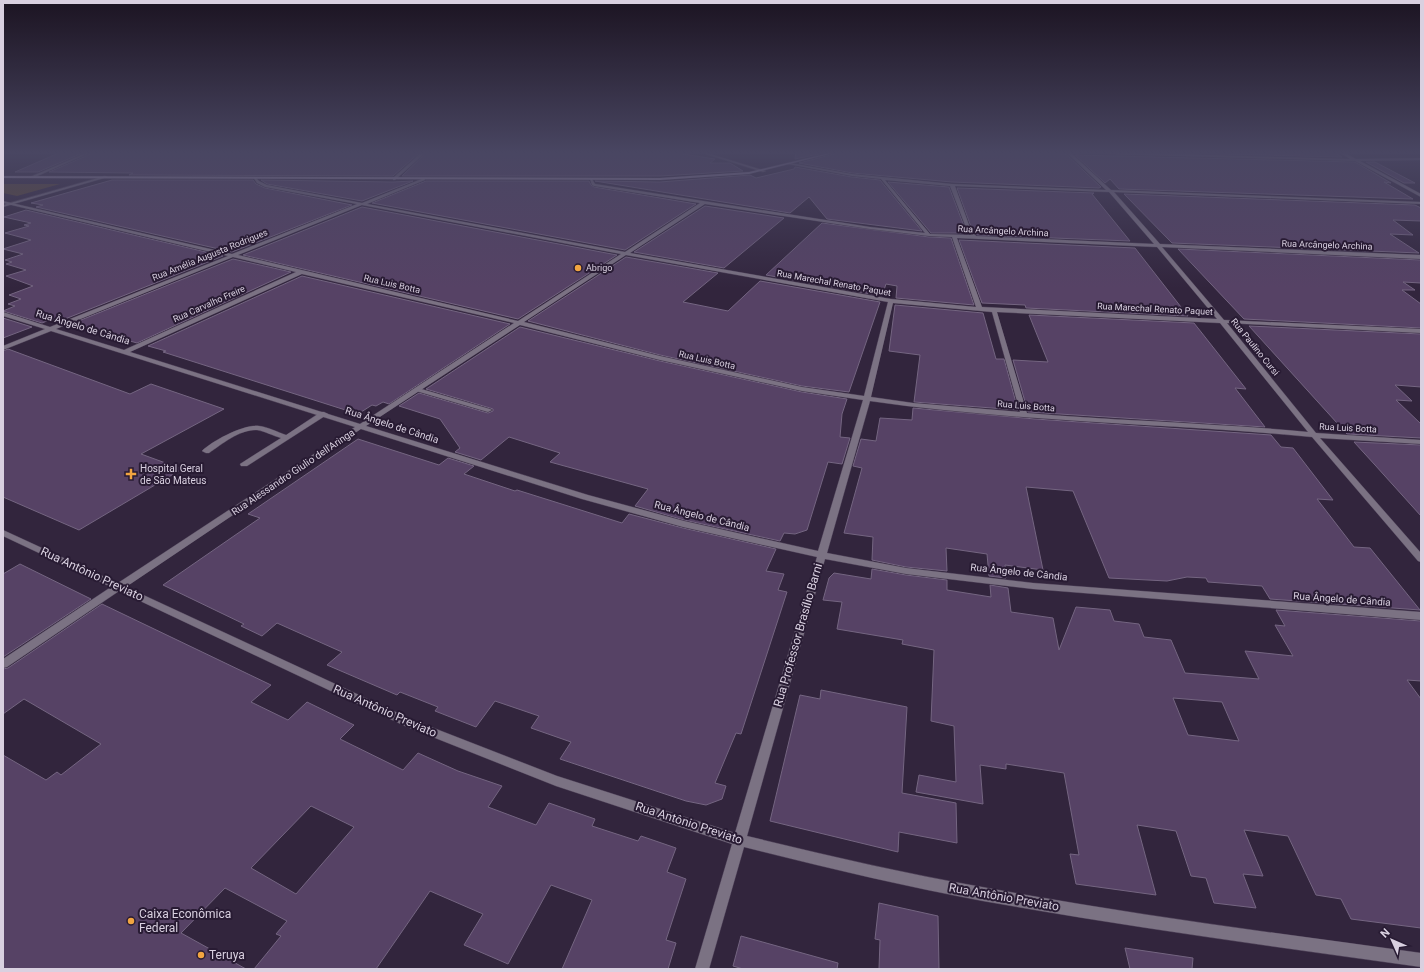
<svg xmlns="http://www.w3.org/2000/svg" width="1424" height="972" viewBox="0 0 1424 972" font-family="Roboto,sans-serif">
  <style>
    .green { fill: #5d482f }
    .building { fill: #564265; stroke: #746581; fill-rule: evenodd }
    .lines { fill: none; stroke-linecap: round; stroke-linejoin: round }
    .service-casing { stroke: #4d4057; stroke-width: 1 }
    .minor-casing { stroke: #4d4057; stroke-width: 1 }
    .tertiary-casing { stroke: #4d4057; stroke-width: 1 }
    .secondary-casing { stroke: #4d4057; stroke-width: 1 }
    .service { fill: #7b7283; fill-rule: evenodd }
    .minor { fill: #7b7283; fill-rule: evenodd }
    .tertiary { fill: #7b7283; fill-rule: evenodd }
    .secondary { fill: #a89ab5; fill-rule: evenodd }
    .poi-dot { fill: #f2a541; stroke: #281b33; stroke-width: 1.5 }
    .labels { text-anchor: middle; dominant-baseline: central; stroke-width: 4; stroke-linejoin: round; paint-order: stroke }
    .far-street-label { font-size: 9px; fill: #d9d0e0; stroke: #281b33 }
    .far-poi-label { font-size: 9px; fill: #d9d0e0; stroke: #281b33; text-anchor: start }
    .street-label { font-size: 10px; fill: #d9d0e0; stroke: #281b33 }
    .poi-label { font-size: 10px; fill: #d9d0e0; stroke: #281b33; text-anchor: start }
    .near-street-label { font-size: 12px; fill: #d9d0e0; stroke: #281b33 }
    .near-poi-label { font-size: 12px; fill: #d9d0e0; stroke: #281b33; text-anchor: start }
  </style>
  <rect width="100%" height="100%" fill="#32253d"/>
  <path class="green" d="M3,184H60L17,196L3,193Z"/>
  <path class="building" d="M61,152H85L38,172H15Z
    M93,152H304L303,153L323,152H420L393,176L129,175L133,173L49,172L93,153Z
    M427,152H683V154L715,159L710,163H730L743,171L660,176H402Z
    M796,152H828L795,159Z
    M839,152H1024L1066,154L1101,187L1099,188L952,182L852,173L799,163L838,153Z
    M1140,152H1245L1300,154L1296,152H1333L1342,157Z
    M1075,155L1355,162L1391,183L1384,182L1413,199L1119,189L1110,179L1105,183Z
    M1366,162H1375L1415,183H1404Z
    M795,167L852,177L880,180L922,231L827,219L809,197L790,213L595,181L660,182L750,175L756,178L794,169Z
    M112,180H253L256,184L265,188L352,205L232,252L36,207L43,205L31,203Z
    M261,180L393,182L413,181L362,201L267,184Z
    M426,181H589L591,185L594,187L696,204L625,250L372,203Z
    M888,182L949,187L964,226L968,233H931Z
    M957,188L1094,193L1092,194L1130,241L977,235L970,224Z
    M1124,194L1415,205L1421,208V221L1393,220L1413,235L1390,234L1419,253L1172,243Z
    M705,206L784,218L724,268L634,252Z
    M362,207L617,255L518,319L243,255Z
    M26,210L223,256L60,321L52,319L42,323L3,311L15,306L8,304L21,299L9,295L33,286L6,276L26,270L6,264L12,262L5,260L23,254L3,249L31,240L5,233L29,226L24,225L31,223L4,217Z
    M822,223L929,237L951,238L974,305L896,298L897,286L886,284L882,296L766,275Z
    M959,240L1135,248L1188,316L1026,308L1025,305L982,303Z
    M1178,249L1421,260V283L1403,282L1415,290H1402L1421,304V328L1244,319Z
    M626,257L718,273L683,302L728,311L760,281L880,302L849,392L802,386L660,355L528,321Z
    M233,259L291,272L137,343L71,324Z
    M302,276L510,324L389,404L383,402L376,406L372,405L358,414L163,352L166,351L148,346Z
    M895,305L983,313L996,359H1004L1018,410L914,402L920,355L889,351Z
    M1029,315L1194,323L1246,389L1235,388L1265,427L1028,412L1013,360L1048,362Z
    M3,318L32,327L3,338Z
    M1249,326L1421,334V387L1395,385L1412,401L1396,400L1421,424V438L1347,434Z
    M520,327L660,361L802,392L847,399L842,414L840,437L850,438L842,464L828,462L807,530L795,534L784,533L780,541L684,520L635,506L648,489L550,462L560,453L509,437L481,460L455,452L460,448L440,419L399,406L419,393L488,413L493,411V409L490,408L426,389Z
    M8,349L130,394L151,384L224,409L141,454L182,469L79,530L3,497V351Z
    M913,408L1035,419L1271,435L1281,447L1293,448L1333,500L1317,499L1354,547L1370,548L1420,610L1270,599L1262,586L1208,582L1206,578L1187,577L1167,581L1109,578L1073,491L1026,487L1043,570L1005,565L1006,578L989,576L987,554L946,548L947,571L906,567L872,560L873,537L844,533L862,468L853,466L861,439L876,441L880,418L912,420Z
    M358,439L439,465L448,458L474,466L464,474L515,491L517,490L622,523L629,514L683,528L776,549L766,571L784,574L778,590L787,592L741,734L736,733L715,783L726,786L722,799L706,805L686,801L560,759L571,742L531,728L539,716L495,701L476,727L435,711L438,707L400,692L397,695L327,665L342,652L277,623L262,636L241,626L244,624L163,585L260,518L248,514Z
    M1354,442L1421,445V516L1375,465Z
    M20,564L91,599L3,657V574Z
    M872,569L906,575L947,580V590L991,597L990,585L1008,588L1011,612L1053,618L1059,650L1076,607L1110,610L1114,621L1139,624L1144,637L1171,640L1185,673L1259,679L1245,651L1293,656L1275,625L1285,626L1276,610L1421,621V681L1407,680L1421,699V928L1351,919L1341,899L1316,895L1288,836L1244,830L1263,876L1243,874L1256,908L1214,903L1206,878L1191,876L1176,831L1137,825L1156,895L1076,884L1070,854L1079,855L1064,773L1006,764V769L980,765L983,804L916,792L919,775L956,782L954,726L931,721L934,650L902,644L903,640L837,629L842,602L823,600L829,578L834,573L871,579ZM1173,698L1222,702L1239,741L1188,735Z
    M102,604L271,685L251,702L288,720L307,702L354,725L340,739L403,770L418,753L458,771L502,786L488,807L536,825L549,803L595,819L592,826L638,841L641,836L676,848L667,872L686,879L666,940L676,943L668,969H562L592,900L551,885L508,964L464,945L483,914L430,891L376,969H254L281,936L276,934L287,921L225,888L181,933L246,969H3V755L46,780L57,772L61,775L101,744L24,699L3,714V669L8,668ZM311,806L354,827L296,894L251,868Z
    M821,690L907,707L902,793L956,803L957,843L899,832L898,852L770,821L800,695L820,699Z
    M879,903L938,916L939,969H879L880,940L875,939Z
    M741,936L838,963L837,969H743L733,966Z
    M1125,948L1193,958L1192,969H1130Z"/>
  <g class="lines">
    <defs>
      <path id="service" d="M418,388L490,409L492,410L488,412L416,391L415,390Z
        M321,412H324L328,414L247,466H241L240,464L281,438C273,436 265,431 257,430C240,429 222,444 209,453H206L202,451C212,441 244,424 259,426C268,427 277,432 286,435Z"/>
      <path id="minor" d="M88,152H92L33,178L30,177Z
        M422,152H426L395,180H393V178Z
        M699,152H704L766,171L763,172Z
        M1066,152H1070L1111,190L1421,202V204L1114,192L1160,244L1421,255V259L1162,247L1224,320L1421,329V333L1227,323L1316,433L1421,440V444L1320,438L1421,553V562L1418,561L1312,437C1165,423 1016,422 870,401L827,553L906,568L1033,583L1421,612V620L1033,589L906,574L825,559L747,836C825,855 903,873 982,887C1127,914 1275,933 1421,953V967C1275,947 1129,927 983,901C903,886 823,867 744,847L709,969H695L732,844L556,786L405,726L119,591L7,667L3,668V659L111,587L3,536V530L118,583L355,427L51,331L3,350V346L45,329L3,316V312L50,327L228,256L3,203V201L232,254L357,204L265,187L257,183L253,177H255L259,181L267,185L362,203L424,178L425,180L367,204L625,252L700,203L594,186L592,185L590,179H592L595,184L870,227L925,233L881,179L852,176L788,164L790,163L852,174L952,184L1106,190ZM885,180L950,186L965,225L971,235L930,234ZM955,186L1109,192L1154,244L976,236L969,225ZM705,204L870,229L929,236L952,237L976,307L891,299L630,253ZM362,205L621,254L518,321L238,255ZM957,238L1157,247L1217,319L982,307ZM626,255L888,302L864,396L802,387L660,356L524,322ZM233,257L296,272L124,350L56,329ZM302,274L514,323L360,424L130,352ZM893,303L992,312L1020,412L913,403L871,397ZM997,312L1220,323L1308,432C1214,423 1120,421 1027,413ZM520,325L660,360L802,391L863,400L818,551L684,521L588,495L366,426ZM361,429L582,499L683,527L817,557L735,833L557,776L413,720L126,587Z
        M1072,152H1100L1350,159L1339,152H1343L1356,159L1421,158V160L1360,161L1421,194V197L1355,161L1074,153Z"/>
      <path id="tertiary" d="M105,176L108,177L3,207V205Z"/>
      <path id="secondary" d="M833,152H838L749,174L660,180L3,178V176L660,178L749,172Z"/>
    </defs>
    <use href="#service" class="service-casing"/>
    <use href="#minor" class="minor-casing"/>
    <use href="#tertiary" class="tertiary-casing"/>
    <use href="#secondary" class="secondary-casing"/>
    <use href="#service" class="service"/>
    <use href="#minor" class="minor"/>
    <use href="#tertiary" class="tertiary"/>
    <use href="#secondary" class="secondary"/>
  </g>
  <linearGradient id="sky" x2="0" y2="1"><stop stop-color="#1c1422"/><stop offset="0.53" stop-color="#494662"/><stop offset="1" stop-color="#494662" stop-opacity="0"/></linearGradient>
  <rect width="1424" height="288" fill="url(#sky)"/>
  <g class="poi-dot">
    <circle cx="578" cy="268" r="4"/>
    <path d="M129 468h4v4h4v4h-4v4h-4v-4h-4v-4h4z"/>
    <circle cx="131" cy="921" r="4"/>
    <circle cx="201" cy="955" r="4"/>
  </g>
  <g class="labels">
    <g class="far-street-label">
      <text transform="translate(1003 231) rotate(3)">Rua Arcângelo Archina</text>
      <text transform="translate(1327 245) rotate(2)">Rua Arcângelo Archina</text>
      <text transform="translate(210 255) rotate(-22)">Rua Amélia Augusta Rodrigues</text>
      <text transform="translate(834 283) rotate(10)">Rua Marechal Renato Paquet</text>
      <text transform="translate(392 284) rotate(13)">Rua Luis Botta</text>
      <text transform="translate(209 304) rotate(-24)">Rua Carvalho Freire</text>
      <text transform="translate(1155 309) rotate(3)">Rua Marechal Renato Paquet</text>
      <text transform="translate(1255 347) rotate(51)">Rua Paulino Cursi</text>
      <text transform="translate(707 360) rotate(13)">Rua Luis Botta</text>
      <text transform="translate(1026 406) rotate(5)">Rua Luis Botta</text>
      <text transform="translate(1348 428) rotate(3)">Rua Luis Botta</text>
    </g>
    <g class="far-poi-label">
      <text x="586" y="268">Abrigo</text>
    </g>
    <g class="street-label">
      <text transform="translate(83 327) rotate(17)">Rua Ângelo de Cândia</text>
      <text transform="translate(392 425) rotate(18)">Rua Ângelo de Cândia</text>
      <text transform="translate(293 472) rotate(-34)">Rua Alessandro Giulio dell'Aringa</text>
      <text transform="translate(702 516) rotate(14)">Rua Ângelo de Cândia</text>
      <text transform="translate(1019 572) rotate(6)">Rua Ângelo de Cândia</text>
      <text transform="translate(1342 599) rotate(4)">Rua Ângelo de Cândia</text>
    </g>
    <g class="poi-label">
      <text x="140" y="468">Hospital Geral<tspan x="140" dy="12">de São Mateus</tspan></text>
    </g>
    <g class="near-street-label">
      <text transform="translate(92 574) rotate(25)">Rua Antônio Previato</text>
      <text transform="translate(798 635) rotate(-74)">Rua Professor Brasílio Barni</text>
      <text transform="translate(385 711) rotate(24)">Rua Antônio Previato</text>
      <text transform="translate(689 823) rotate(18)">Rua Antônio Previato</text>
      <text transform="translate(1004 897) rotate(10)">Rua Antônio Previato</text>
    </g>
    <g class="near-poi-label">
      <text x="139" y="914">Caixa Econômica<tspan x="139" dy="14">Federal</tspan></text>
      <text x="209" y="955">Teruya</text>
    </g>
  </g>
  <rect width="1424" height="972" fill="none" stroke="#d9d0e0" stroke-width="8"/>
  <g transform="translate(1392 940) rotate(315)" stroke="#281b33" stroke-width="3" paint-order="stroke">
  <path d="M0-3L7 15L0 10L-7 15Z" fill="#d9d0e0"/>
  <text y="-6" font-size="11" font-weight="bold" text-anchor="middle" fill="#d9d0e0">N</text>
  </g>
</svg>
